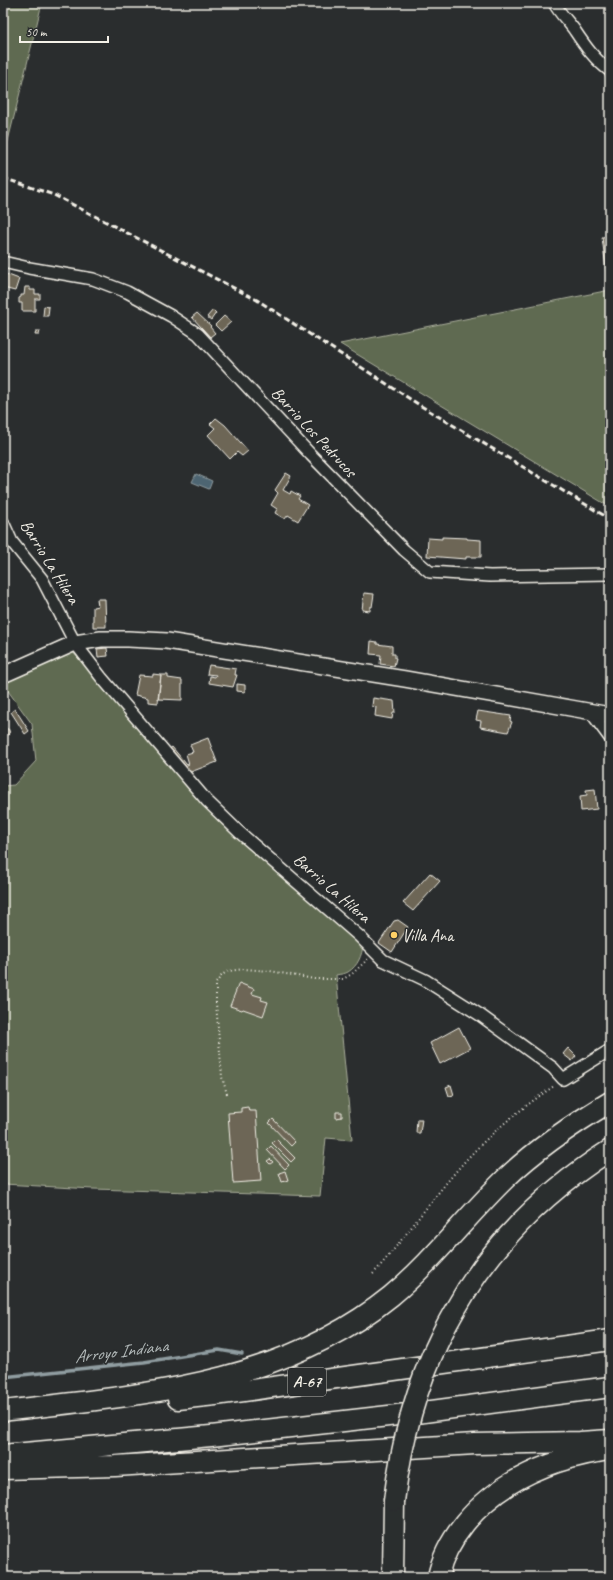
<svg xmlns="http://www.w3.org/2000/svg" width="613" height="1580" viewBox="0 0 613 1580" font-family="Caveat,sans-serif">
  <style>
    .green { fill: #5f6a51; stroke: #aaae9c }
    .water { fill: #4e6572; stroke: #909da1 }
    .lines { fill: none; stroke-linecap: round; stroke-linejoin: round }
    .stream { stroke: #909da1; stroke-width: 3.5 }
    .building { fill: #6d6656; stroke: #f4f1e8 }
    .street-casing { stroke: #f4f1e8; stroke-width: 14 }
    .secondary-casing { stroke: #f4f1e8; stroke-width: 18 }
    .highway-casing { stroke: #f4f1e8; stroke-width: 23 }
    .path { stroke: #f4f1e8; stroke-width: 2; stroke-dasharray: 1 3; stroke-linecap: butt }
    .street { stroke: #2a2d2e; stroke-width: 11 }
    .secondary { stroke: #2a2d2e; stroke-width: 15 }
    .highway { stroke: #2a2d2e; stroke-width: 20 }
    .rail { stroke: #f4f1e8; stroke-width: 3; stroke-dasharray: 6 3; stroke-linecap: butt }
    .highway-bridge-casing { stroke: #f4f1e8; stroke-width: 23; stroke-linecap: butt }
    .highway-bridge { stroke: #2a2d2e; stroke-width: 20 }
    .poi-dot { fill: #ffd166; stroke: #2a2d2e; stroke-width: 1.5 }
    .labels { text-anchor: middle; dominant-baseline: central; stroke-width: 3; stroke-linejoin: round; paint-order: stroke }
    .shield { fill: #2a2d2e; stroke: #b7b6b0; stroke-width: 1 }
    .shield-label { font-size: 16px; font-weight: bold; fill: #f4f1e8 }
    .street-label { font-size: 17px; fill: #f4f1e8; stroke: #2a2d2e }
    .poi-label { font-size: 17px; fill: #f4f1e8; stroke: #2a2d2e; text-anchor: start }
    .water-label { font-size: 18px; font-style: italic; fill: #b2b9b9; stroke: #2a2d2e }
  </style>
  <rect width="100%" height="100%" fill="#2a2d2e"/>
  <filter id="ink" filterUnits="userSpaceOnUse"><feTurbulence type="fractalNoise" baseFrequency=".025" numOctaves="2"/><feDisplacementMap in="SourceGraphic" scale="8" xChannelSelector="R" yChannelSelector="G"/><feConvolveMatrix kernelMatrix="1 2 1 2 8 2 1 2 1" color-interpolation-filters="sRGB"/></filter>
  <g filter="url(#ink)">
    <path class="green" d="M3,3H42L6,149L3,148Z
      M610,290V507L340,344Z
      M71,650L201,799L363,945C362,955 358,966 348,972C345,974 340,974 336,975L352,1140L326,1138L320,1196L93,1189L3,1184V786L14,785L36,761L32,724L3,684V682Z"/>
    <path class="water" d="M196,474L212,481L209,489L192,482Z"/>
    <g class="lines">
      <path class="stream" d="M3,1377L144,1362L219,1350L242,1354"/>
    </g>
    <path class="building" d="M610,236V275L607,276L602,237Z
      M3,273L19,279L15,291L3,288Z
      M25,287H30V290H35V294H40V299H35V311H22V303H19V298L21,297V295H24Z
      M3,297L8,299L5,305L3,304Z
      M44,306L49,307L48,316H43Z
      M213,310L216,313L211,320L207,317Z
      M197,313L211,326L210,327L215,333L210,337L192,317Z
      M224,316L231,322L221,331L215,325Z
      M36,331H40L39,335H35Z
      M216,418L225,425L248,451L242,456L237,452L230,459L208,435L215,428L210,424Z
      M286,473L291,476L283,490L290,494L291,491L300,496L298,499L308,505L298,521L288,515L285,519L275,513L277,509L271,505L278,493L275,490Z
      M442,537L467,538V539L481,540V557H466V559L427,556L428,538L442,539Z
      M364,593L374,594L372,607H370V611L362,610Z
      M97,599H105L106,627H93V607L98,606Z
      M371,641L377,642V644L392,646V654H395V658H396L394,666L380,664L381,655L370,654Z
      M107,648L108,656L98,657L97,649Z
      M209,665L236,669L235,675H237L233,687L209,683L210,676L215,677L216,675L207,674Z
      M153,674L161,675L158,703L148,702V698L135,695L139,675L153,676Z
      M161,675H168V678L182,680V700L158,699Z
      M237,684L245,685V692L237,691Z
      M373,698L394,701L395,713H393L392,719L375,716L376,707L372,706Z
      M15,709L29,731L25,734L11,712Z
      M478,711L511,716L510,721L512,722L508,732L480,727L481,721L476,720Z
      M2.5 732a3.5 3.5 0 1 1 7 0a3.5 3.5 0 1 1-7 0Z
      M208,738L217,762L188,773L168,750L172,747L187,765L189,764L186,754L193,752L190,745Z
      M3,745L7,755L3,756Z
      M595,789L597,809L581,811L580,796L587,795L586,790Z
      M430,873L440,881L413,911L403,903Z
      M398,920L408,927L392,952L379,943L394,921Z
      M239,983L254,989L252,994L262,997L261,1000L268,1002L263,1016L243,1009L242,1010L230,1006Z
      M459,1027L470,1048L440,1064L430,1043Z
      M568,1048L576,1056L572,1061L563,1054Z
      M451,1085L454,1095L449,1096L446,1087Z
      M248,1107L249,1111H256L261,1181L233,1183L228,1113L241,1112V1108Z
      M336,1112H342V1117L336,1118Z
      M273,1119L295,1142L291,1146L269,1123Z
      M417,1119H422L420,1133H416Z
      M276,1139L295,1158L291,1162L272,1143Z
      M271,1146L289,1165L285,1169L267,1150Z
      M270,1159L273,1162L270,1164L267,1161Z
      M285,1171L288,1180L282,1182L279,1173Z"/>
    <g class="lines">
      <defs>
        <path id="street" d="M554,3C560,14 568,21 575,31C585,46 595,60 610,71
          M3,262L29,268L93,279L127,292L171,316L198,334L311,455L404,550L430,572L490,576L610,574
          M3,522L12,542L42,579L75,643L101,677L207,801L239,832L359,936L383,960L425,980L480,1015L553,1068L563,1079L610,1050
          M590,711L610,738"/>
        <path id="secondary" d="M3,675L75,643L101,639H128L167,641L405,679L610,715"/>
        <path id="highway" d="M468,1288C505,1231 554,1186 610,1150
          M178,1399L215,1395L610,1340
          M3,1411C139,1395 280,1386 391,1296C433,1261 466,1217 505,1179C536,1149 573,1124 610,1102
          M3,1455L211,1436L424,1412L610,1387
          M3,1469L115,1466L475,1444L580,1442L610,1440
          M393,1577L394,1501
          M438,1577C442,1557 452,1539 465,1523C500,1480 549,1460 603,1451"/>
      </defs>
      <use href="#street" class="street-casing"/>
      <use href="#secondary" class="secondary-casing"/>
      <use href="#highway" class="highway-casing"/>
      <path class="path" d="M227,1094L222,1077L216,1003V983L222,975L228,971L244,969L270,971L314,979H343L352,974L368,959
        M373,1274C406,1237 434,1195 468,1158C494,1130 523,1107 554,1086"/>
      <use href="#street" class="street"/>
      <use href="#secondary" class="secondary"/>
      <use href="#highway" class="highway"/>
      <path class="rail" d="M3,178L54,195L257,300L421,406L610,519"/>
      <defs>
        <path id="highway-bridge" d="M394,1501C401,1444 415,1388 441,1336C449,1319 459,1303 468,1288"/>
      </defs>
      <use href="#highway-bridge" class="highway-bridge-casing"/>
      <use href="#highway-bridge" class="highway-bridge"/>
    </g>
  </g>
  <circle class="poi-dot" cx="394" cy="935" r="4"/>
  <g class="labels">
    <rect class="shield" x="288" y="1368" width="38" height="28" rx="3"/>
    <g class="shield-label">
      <text x="307" y="1382">A-67</text>
    </g>
    <g class="street-label">
      <text transform="translate(314 432) rotate(47)">Barrio Los Pedrucos</text>
      <text transform="translate(50 562) rotate(58)">Barrio La Hilera</text>
      <text transform="translate(332 888) rotate(41)">Barrio La Hilera</text>
    </g>
    <g class="poi-label">
      <text x="402" y="935">Villa Ana</text>
    </g>
    <g class="water-label">
      <text transform="translate(121 1351) rotate(-7)">Arroyo Indiana</text>
    </g>
  </g>
  <rect width="613" height="1580" fill="none" stroke="#2a2d2e" stroke-width="16"/>
  <rect x="8" y="8" width="597" height="1564" fill="none" stroke="#f4f1e8" stroke-width="1.5" filter="url(#ink)"/>
  <path d="M20 36v6h88v-6" fill="none" stroke="#f4f1e8" stroke-width="2"/>
  <text x="26" y="36" font-size="12" fill="#f4f1e8" stroke="#2a2d2e" stroke-width="3" paint-order="stroke">50 m</text>
</svg>
